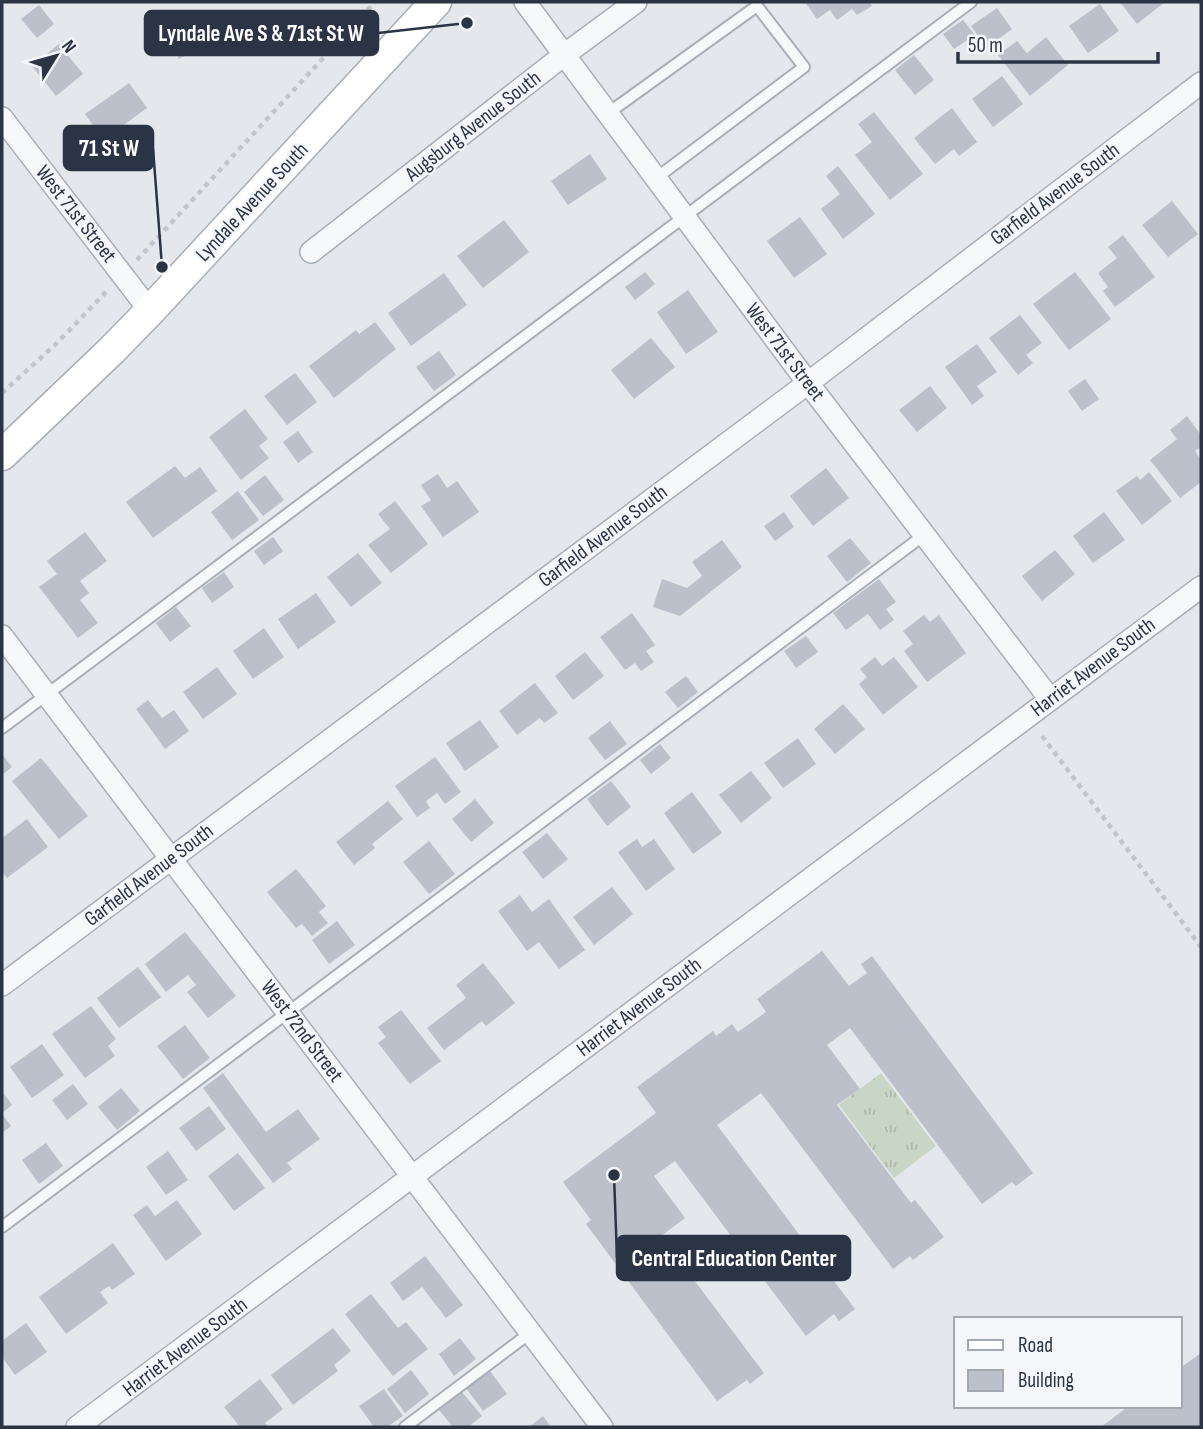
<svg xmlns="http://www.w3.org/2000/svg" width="1203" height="1429" viewBox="0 0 1203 1429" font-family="'Sofia Sans Condensed',sans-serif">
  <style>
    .grass { fill: url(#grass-tufts) }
    .building { fill: #bbc0ca }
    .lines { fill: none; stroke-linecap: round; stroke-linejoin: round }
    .lane-casing { stroke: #a9aeb7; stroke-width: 14 }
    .street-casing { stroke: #a9aeb7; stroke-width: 24 }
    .secondary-casing { stroke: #a9aeb7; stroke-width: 33 }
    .path { stroke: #c2c5cb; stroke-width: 4.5; stroke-dasharray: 5 5; stroke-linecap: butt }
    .lane { stroke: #f7f8fa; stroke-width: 10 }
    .street { stroke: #f7f8fa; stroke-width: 21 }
    .secondary { stroke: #fff; stroke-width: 30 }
    .labels { text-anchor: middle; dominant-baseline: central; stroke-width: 5; stroke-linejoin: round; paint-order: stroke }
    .street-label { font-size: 21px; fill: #2b3445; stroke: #f4f6f9 }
    .leader { fill: none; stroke: #2b3445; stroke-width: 2.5 }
    .callout-dot { fill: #2b3445; stroke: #f4f6f9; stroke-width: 2.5 }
    .callout { fill: #2b3445; stroke: #2b3445; stroke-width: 2.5 }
    .callout-label { font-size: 23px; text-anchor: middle; font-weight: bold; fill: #fff }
  </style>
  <defs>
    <pattern id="grass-tufts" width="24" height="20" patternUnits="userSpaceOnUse" patternTransform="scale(1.75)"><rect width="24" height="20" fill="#c9d6c5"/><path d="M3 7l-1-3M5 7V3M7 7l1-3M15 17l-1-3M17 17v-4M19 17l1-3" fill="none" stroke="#adb8ab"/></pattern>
  </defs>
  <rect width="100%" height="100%" fill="#e4e7ec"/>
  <path class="grass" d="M881,1073L936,1146L894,1178L839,1105Z"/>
  <path class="building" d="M805,2H869L872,6L857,15L852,9L837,20L830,10L817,19Z
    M1120,2H1165L1137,24Z
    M1100,4L1119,31L1088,53L1069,26Z
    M39,5L54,24L37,38L21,19Z
    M997,8L1012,29L987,48L971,26Z
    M181,12L201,46L179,59L160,24Z
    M963,20L975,35L954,49L943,34Z
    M1046,37L1068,65L1030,96L998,55L1017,41L1027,53Z
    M59,44L83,74L56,96L32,66Z
    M914,55L934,80L915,95L895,70Z
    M1002,76L1023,104L993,127L972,99Z
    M129,83L147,108L103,140L85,114Z
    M952,108L977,142L959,156L954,149L935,164L914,138Z
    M874,112L923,174L890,200L855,155L872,142L858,124Z
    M590,154L607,179L568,205L551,181Z
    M838,166L875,214L843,239L821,209L840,194L826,176Z
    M1172,201L1198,234L1168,257L1142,225Z
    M800,217L827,254L794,278L767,241Z
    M504,220L529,252L483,288L457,256Z
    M1123,235L1155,277L1115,307L1103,291L1108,287L1098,273L1117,258L1108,247Z
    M645,272L655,284L635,300L625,287Z
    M1075,272L1111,319L1069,350L1033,304Z
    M444,273L467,305L411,346L388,313Z
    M688,290L718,332L686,354L657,312Z
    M1020,315L1042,343L1026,355L1033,363L1018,375L989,338Z
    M375,322L396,349L334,398L309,366L356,330L359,334Z
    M651,338L675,367L634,399L611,370Z
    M977,344L997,372L977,386L984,396L972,405L945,367Z
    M439,351L456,375L434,391L416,367Z
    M295,373L317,402L287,425L264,396Z
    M1085,379L1099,399L1082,411L1068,391Z
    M930,386L947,408L917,432L899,410Z
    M245,409L268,439L259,446L269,458L241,480L209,437Z
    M1187,416L1201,435V447L1195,451L1201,460V482L1180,498L1150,460L1177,439L1170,430Z
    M298,431L313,452L298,463L283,442Z
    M175,466L185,478L200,467L217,491L153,538L126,502Z
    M826,468L849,498L813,526L790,496Z
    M1149,472L1172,501L1142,525L1116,491L1137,476L1140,480Z
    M438,474L447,488L457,481L479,512L443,537L421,506L431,500L421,485Z
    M265,475L284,500L263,516L244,492Z
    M238,491L259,520L232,540L211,512Z
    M395,501L428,544L391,573L368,545L390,529L378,514Z
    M784,512L794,527L775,541L764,526Z
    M1104,512L1125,540L1093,563L1073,536Z
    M85,532L107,561L80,581L89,593L80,600L98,623L78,638L39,587L57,574L47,561Z
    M273,537L283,551L264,565L254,551Z
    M850,538L871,563L847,582L827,556Z
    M722,540L742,567L680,616L653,607L662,579L687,588L702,576L692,562Z
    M1055,550L1075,574L1042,601L1022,576Z
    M358,553L382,583L351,607L327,577Z
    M224,572L234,587L212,603L202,588Z
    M879,579L896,602L886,609L894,620L880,630L868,614L846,630L833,613Z
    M316,593L336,622L298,649L278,619Z
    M176,607L191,626L170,642L156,623Z
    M632,613L655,645L646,651L654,662L641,671L635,663L625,670L600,637Z
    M924,615L930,622L939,615L966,653L927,682L904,651L913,644L903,631Z
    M264,628L284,657L253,679L233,651Z
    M806,636L818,652L796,668L784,651Z
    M585,652L604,676L573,700L555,676Z
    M875,657L882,666L894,657L918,687L883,715L859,684L867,677L860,669Z
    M217,667L237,694L203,719L183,692Z
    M686,676L698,692L678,708L665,692Z
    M535,683L558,713L544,723L540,718L517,735L499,711Z
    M148,700L162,718L174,710L189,731L165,749L136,709Z
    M843,704L865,729L835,754L814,729Z
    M480,720L499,747L465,771L446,743Z
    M610,721L627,744L605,760L588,738Z
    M798,738L816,764L783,788L764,763Z
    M660,744L671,758L651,774L640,760Z
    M2,754L12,767L2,775Z
    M435,757L461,792L445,804L437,793L426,801L430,808L417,817L395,786Z
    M41,758L88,816L59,839L12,781Z
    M751,771L772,798L741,823L719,795Z
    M611,781L631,807L607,826L587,799Z
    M692,792L722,833L693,854L664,813Z
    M475,799L494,823L471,842L452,819Z
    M388,801L403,819L372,844L375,848L354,865L336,842Z
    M27,819L48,847L7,878L2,871V838Z
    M547,833L568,859L543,879L522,852Z
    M637,839L642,847L654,839L675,869L646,891L618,852Z
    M429,841L455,874L429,894L403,862Z
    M296,869L326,906L319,912L328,923L312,936L302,924L296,928L267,892Z
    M612,887L633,914L594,945L573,917Z
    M520,895L532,912L549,899L585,950L559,969L539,942L527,951L498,911Z
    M337,921L355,945L329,964L312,940Z
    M185,932L236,996L208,1018L187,992L196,985L188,975L166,992L145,964Z
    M822,951L849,986L867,973L861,964L872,956L1033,1173L1016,1186L1012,1182L982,1204L850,1028L827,1045L860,1089L837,1105L911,1203L915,1200L944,1237L913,1260L910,1256L893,1269L761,1093L717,1125L855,1309L839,1321L834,1314L806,1336L675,1161L654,1176L685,1218L661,1236L764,1373L750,1384L747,1380L717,1401L586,1224L591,1220L563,1182L656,1113L637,1087L713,1031L716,1036L732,1024L738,1032L766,1012L757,999Z
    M483,963L515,1003L486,1026L482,1021L444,1050L427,1028L466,998L456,985Z
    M138,967L161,997L119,1028L97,998Z
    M91,1006L116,1039L108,1046L115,1056L85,1078L52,1034Z
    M401,1010L441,1061L410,1084L378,1043L386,1037L378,1027Z
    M185,1025L210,1058L183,1079L157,1046Z
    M42,1044L64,1075L32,1098L10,1067Z
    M223,1073L266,1132L298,1109L320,1139L287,1163L292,1169L273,1183L203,1088Z
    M73,1084L88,1104L67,1120L52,1100Z
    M121,1088L140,1111L117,1130L98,1107Z
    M2,1091L12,1105L2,1113Z
    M209,1106L226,1129L196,1151L179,1128Z
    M2,1114L11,1126L2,1133Z
    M46,1143L63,1166L39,1184L22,1160Z
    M168,1151L188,1180L166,1195L146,1167Z
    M238,1153L265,1188L234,1211L208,1176Z
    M177,1200L202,1234L166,1261L133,1215L147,1205L155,1216Z
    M113,1243L135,1274L112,1290L109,1286L100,1292L108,1303L66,1334L39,1297Z
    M425,1256L463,1305L446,1318L422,1287L403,1301L390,1283Z
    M371,1294L398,1328L406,1322L428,1349L393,1376L345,1314Z
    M26,1323L47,1352L15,1375L2,1357V1341Z
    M333,1328L351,1351L334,1365L338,1371L293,1405L271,1375Z
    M460,1338L476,1359L454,1376L439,1354Z
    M1201,1353V1427H1101L1129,1406H1180V1368Z
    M411,1370L429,1394L405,1413L387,1389Z
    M490,1371L507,1394L483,1411L466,1388Z
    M260,1379L283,1409L265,1423L269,1427H240L224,1407Z
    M384,1389L403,1416L387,1427H374L359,1406Z
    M462,1392L482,1416L468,1427H453L439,1410Z
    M543,1416L551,1427H529Z"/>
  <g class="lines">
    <defs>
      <path id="lane" d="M607,114L757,6L804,67L655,179
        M2,728L971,2
        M2,1227L924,535
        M405,1427L530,1333"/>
      <path id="street" d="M525,2L808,383L1050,699
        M2,118L150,311
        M311,252L564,55L636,2
        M2,636L602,1427
        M2,985L808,383L1201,83
        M77,1427L1201,587"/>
      <path id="secondary" d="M2,455L111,351L150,311L436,2"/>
    </defs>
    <use href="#lane" class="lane-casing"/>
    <use href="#street" class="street-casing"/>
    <use href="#secondary" class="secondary-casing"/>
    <path class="path" d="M137,260L375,2
      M2,393L57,343L107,291
      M1042,736L1201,947"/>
    <use href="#lane" class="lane"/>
    <use href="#street" class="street"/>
    <use href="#secondary" class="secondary"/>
  </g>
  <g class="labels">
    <g class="street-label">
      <text transform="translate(473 126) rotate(-38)">Augsburg Avenue South</text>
      <text transform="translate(1055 194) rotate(-37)">Garfield Avenue South</text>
      <text transform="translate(252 202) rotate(-47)">Lyndale Avenue South</text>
      <text transform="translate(76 214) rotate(52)">West 71st Street</text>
      <text transform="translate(785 352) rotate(53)">West 71st Street</text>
      <text transform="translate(603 536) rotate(-37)">Garfield Avenue South</text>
      <text transform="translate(1093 667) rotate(-37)">Harriet Avenue South</text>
      <text transform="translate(149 875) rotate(-37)">Garfield Avenue South</text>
      <text transform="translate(639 1007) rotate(-37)">Harriet Avenue South</text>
      <text transform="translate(302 1031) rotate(53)">West 72nd Street</text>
      <text transform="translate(185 1347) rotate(-37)">Harriet Avenue South</text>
    </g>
  </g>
  <path class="leader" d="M467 23L378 33M162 267L153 148M614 1175L617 1258"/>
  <g class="callout-dot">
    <circle cx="467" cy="23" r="7"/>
    <circle cx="162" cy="267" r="7"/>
    <circle cx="614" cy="1175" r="7"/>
  </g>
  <g class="callout">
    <rect x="145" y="11" width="233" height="44" rx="7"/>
    <rect x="64" y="126" width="89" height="44" rx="7"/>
    <rect x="617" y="1236" width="233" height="44" rx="7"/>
  </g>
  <g class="callout-label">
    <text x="261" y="41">Lyndale Ave S &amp; 71st St W</text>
    <text x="109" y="156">71 St W</text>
    <text x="734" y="1266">Central Education Center</text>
  </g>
  <rect width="1203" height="1429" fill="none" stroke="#2b3445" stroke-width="7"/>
  <rect x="954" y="1317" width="228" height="91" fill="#f4f6f9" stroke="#a4a8b1" stroke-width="2"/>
  <rect x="968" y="1340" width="35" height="10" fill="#ffffff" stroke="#a4a8b1" stroke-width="2"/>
  <text x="1018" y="1352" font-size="21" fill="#2b3445">Road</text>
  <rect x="968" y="1370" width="35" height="21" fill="#bbc0ca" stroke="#a4a8b1" stroke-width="2"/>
  <text x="1018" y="1387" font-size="21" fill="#2b3445">Building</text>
  <g transform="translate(56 56) rotate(53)" stroke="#f4f6f9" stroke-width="5" paint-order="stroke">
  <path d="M0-5L12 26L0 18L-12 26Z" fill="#2b3445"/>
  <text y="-10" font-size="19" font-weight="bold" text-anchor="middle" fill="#2b3445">N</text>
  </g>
  <path d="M958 52v10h200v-10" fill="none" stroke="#2b3445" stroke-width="3.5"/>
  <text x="968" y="52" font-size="21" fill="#2b3445" stroke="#f4f6f9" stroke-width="5" paint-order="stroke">50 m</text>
</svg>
